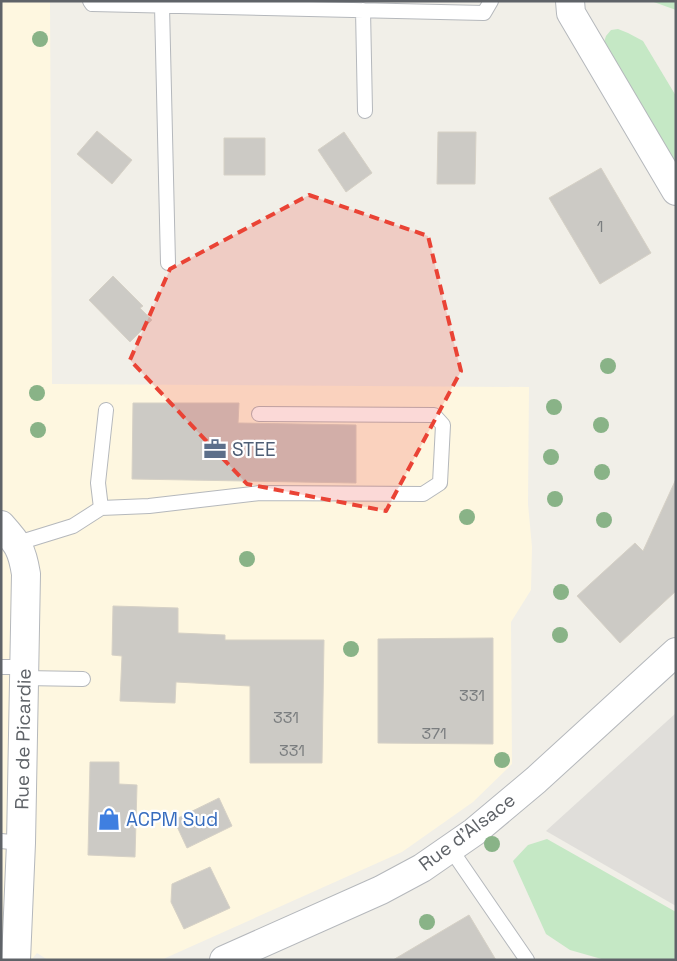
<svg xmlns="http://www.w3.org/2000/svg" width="677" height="961" viewBox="0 0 677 961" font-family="'Space Grotesk',sans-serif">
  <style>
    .commercial { fill: #fef7e0 }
    .industrial { fill: #e0deda }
    .green { fill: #c5e8c5 }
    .building { fill: #cccac5; stroke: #d6d1c6 }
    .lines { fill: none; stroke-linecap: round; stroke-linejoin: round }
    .service-casing { stroke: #b5b8bc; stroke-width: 16 }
    .minor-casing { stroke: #b5b8bc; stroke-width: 30 }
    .tertiary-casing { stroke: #b5b8bc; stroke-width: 30 }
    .service { stroke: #fff; stroke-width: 14 }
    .minor { stroke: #fff; stroke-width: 28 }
    .tertiary { stroke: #fff; stroke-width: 28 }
    .tree { fill: #89b387 }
    .marked { fill: #ea4335; fill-opacity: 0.2; stroke: #ea4335; stroke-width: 4; stroke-dasharray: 10 6; stroke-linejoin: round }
    .labels { text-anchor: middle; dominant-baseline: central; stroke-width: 4.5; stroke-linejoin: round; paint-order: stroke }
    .number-label { font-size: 16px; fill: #7a7d7f }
    .service-label { font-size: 19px; fill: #4e5e75; stroke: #fff; text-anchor: start }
    .street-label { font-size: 19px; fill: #5f6368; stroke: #fff }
    .shop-label { font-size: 19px; fill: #366cbe; stroke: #fff; text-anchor: start }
  </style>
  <rect width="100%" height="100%" fill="#f1efe8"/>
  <path class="commercial" d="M1,1H50L52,384L529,387L528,504L532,547L531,590L511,622L512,764L473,802L402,852L161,960H48L37,953L31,960H1Z"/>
  <path class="industrial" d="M676,713V906L546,831Z"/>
  <path class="green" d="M651,1H676V10Z
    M618,29L628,33L643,41L676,96V175L603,45L606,36L611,30Z
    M547,839L676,912V960H605L570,950L546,934L513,861L528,845Z"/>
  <path class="building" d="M97,131L132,160L112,184L77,154Z
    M344,132L372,173L346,192L318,150Z
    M438,132H476L475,184H437Z
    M224,138H265V175H224Z
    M601,168L651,253L600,284L549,198Z
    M113,276L143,306L140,308L152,320L130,342L89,300Z
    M133,403H239L238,423L356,425V483L132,479Z
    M676,479V591L620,643L577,596L635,543L643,551Z
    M113,606L178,608V633L225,635V640H324L322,763H250V686L176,682L175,703L120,701L122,656L112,655Z
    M493,638V744L378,743V639Z
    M90,762H119V784L137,785L135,857L88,855Z
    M219,798L232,826L187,848L174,820Z
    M210,867L230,908L184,929L171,902L172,884Z
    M469,915L496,960H393L447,928Z"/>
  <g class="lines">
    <defs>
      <path id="service" d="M90,1L92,4L484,13L491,1
        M162,6L168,263
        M363,10L365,111
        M101,508L98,483L106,410
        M18,543L73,526L101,508L149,506L260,493L423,494L440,483L443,425L434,415L259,414
        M1,667H24
        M24,678L83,679
        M1,841L21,843
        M450,848L527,960"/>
      <path id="minor" d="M1,525C18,544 22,549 26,574L21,843L16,960"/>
      <path id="tertiary" d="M570,1L571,13L676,191
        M224,960L381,890L422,868L474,832L536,780L676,652"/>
    </defs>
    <use href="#service" class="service-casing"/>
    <use href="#minor" class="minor-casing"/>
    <use href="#tertiary" class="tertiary-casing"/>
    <use href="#service" class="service"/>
    <use href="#minor" class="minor"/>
    <use href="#tertiary" class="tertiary"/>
  </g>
  <g class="tree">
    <circle cx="40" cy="39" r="8"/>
    <circle cx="608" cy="366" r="8"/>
    <circle cx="37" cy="393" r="8"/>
    <circle cx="554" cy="407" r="8"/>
    <circle cx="601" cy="425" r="8"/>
    <circle cx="38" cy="430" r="8"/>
    <circle cx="551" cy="457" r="8"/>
    <circle cx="602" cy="472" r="8"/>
    <circle cx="555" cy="499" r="8"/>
    <circle cx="467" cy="517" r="8"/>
    <circle cx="604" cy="520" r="8"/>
    <circle cx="247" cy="559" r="8"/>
    <circle cx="561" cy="592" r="8"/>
    <circle cx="560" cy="635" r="8"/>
    <circle cx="351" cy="649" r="8"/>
    <circle cx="502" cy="760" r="8"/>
    <circle cx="492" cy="844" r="8"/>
    <circle cx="427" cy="922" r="8"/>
  </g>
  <path class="marked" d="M309,195L428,236L461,371L386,511L247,484L130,360L170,269Z"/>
  <defs>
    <symbol id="office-bare" viewBox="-9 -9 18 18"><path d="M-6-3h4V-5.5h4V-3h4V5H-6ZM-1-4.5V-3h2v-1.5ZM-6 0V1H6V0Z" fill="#5c6f8a" stroke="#fff" stroke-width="2.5" paint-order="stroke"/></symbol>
    <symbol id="shop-bare" viewBox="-9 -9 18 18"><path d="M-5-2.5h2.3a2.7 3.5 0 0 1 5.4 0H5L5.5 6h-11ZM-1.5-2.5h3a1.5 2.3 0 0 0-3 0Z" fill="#3f7fe0" stroke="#fff" stroke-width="2.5" paint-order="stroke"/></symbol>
  </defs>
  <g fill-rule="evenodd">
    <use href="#office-bare" x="199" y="433" width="32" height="32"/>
    <use href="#shop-bare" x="93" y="803" width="32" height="32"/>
  </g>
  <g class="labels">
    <g class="number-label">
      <text x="600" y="226">1</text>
      <text x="472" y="695">331</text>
      <text x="286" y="717">331</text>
      <text x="434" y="733">371</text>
      <text x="292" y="750">331</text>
    </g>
    <g class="service-label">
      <text x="232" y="449">STEE</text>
    </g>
    <g class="street-label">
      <text transform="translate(23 739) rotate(-89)">Rue de Picardie</text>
      <text transform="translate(467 832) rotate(-37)">Rue d'Alsace</text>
    </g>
    <g class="shop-label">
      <text x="126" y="819">ACPM Sud</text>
    </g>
  </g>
  <rect width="677" height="961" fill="none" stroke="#5f6368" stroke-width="5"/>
</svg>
